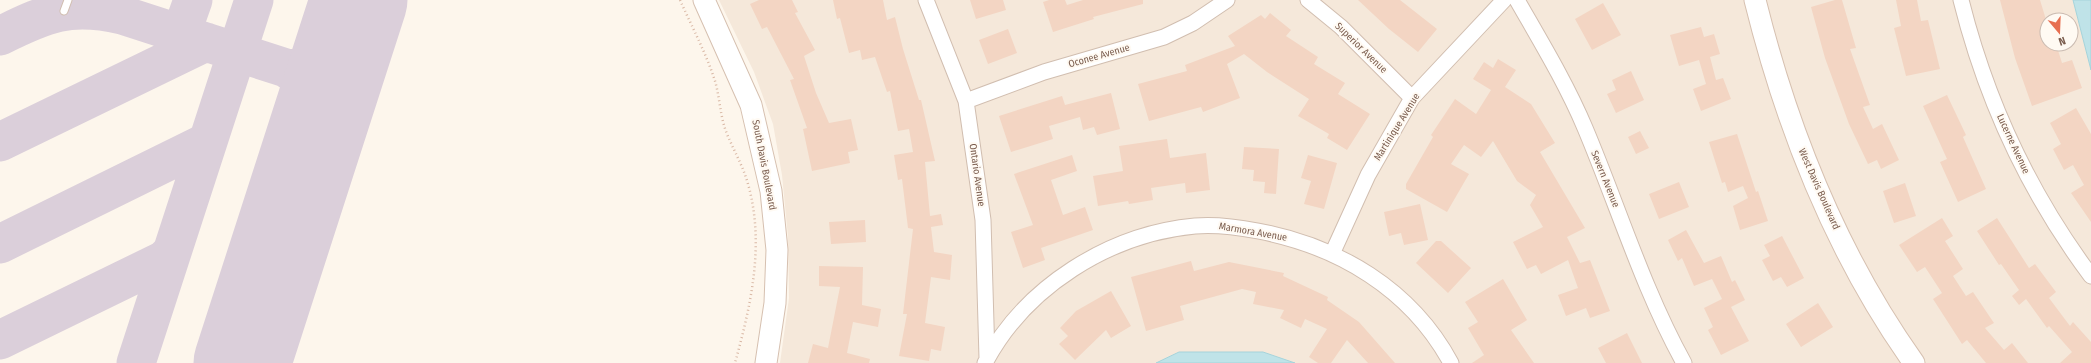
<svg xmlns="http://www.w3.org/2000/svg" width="2091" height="363" viewBox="0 0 2091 363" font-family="'Fira Sans Condensed',sans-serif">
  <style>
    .residential { fill: #f5e8da; fill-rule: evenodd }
    .water { fill: #bfe3e8; stroke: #a5d3da }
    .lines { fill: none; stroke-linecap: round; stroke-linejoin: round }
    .taxiway { stroke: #dbcfda; stroke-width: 39 }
    .runway { stroke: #dbcfda; stroke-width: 97 }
    .building { fill: #f3d5c3 }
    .lane-casing { stroke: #d1beb0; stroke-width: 9 }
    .street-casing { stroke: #d1beb0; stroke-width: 17 }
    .secondary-casing { stroke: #d6c0b0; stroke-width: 23 }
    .path { stroke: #d9b8a5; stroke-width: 2.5; stroke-dasharray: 1 3; stroke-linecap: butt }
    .lane { stroke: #fff; stroke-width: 7 }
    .street { stroke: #fff; stroke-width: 15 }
    .secondary { stroke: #fff; stroke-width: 21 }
    .labels { text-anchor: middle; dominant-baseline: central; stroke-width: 4; stroke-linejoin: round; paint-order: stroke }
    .street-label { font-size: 10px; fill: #7a5c4d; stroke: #fffaf3 }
  </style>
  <rect width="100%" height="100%" fill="#fdf6ec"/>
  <path class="residential" d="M719,0H2073L2091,70V363H1295L1263,352H1179L1156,363H780L789,298L788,237L782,175L773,124L754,72ZM2047,20H2071V44H2047Z"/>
  <path class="water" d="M2073,0H2091V70Z
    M1179,352H1263L1295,363H1156Z"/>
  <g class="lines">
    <path class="taxiway" d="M181,34L193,0
      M0,36C46,13 70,3 122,15L286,68
      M0,142L206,42
      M313,144C313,135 315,127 316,119C317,96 305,79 286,68C308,71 328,63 340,44C344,36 347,29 352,22
      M0,244L203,144L209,138
      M0,340L164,260L172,252
      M136,363L254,0"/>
    <path class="runway" d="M242,363L359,0"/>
  </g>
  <path class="building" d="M759,0H792L798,12L795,13L815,50L804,56L816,93L829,123L851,119L858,150L848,152L850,163L812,171L803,129L807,128L790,80L794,79L767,27L762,29L750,4Z
    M833,0H883L887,20L895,17L903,49L919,100H921L935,161L925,162L930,216L941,214L943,225L931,227L934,252L952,255L950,280L931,277L925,323L945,327L941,351L931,349L929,361L899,356L907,314H903L913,229L908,228L902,179L898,180L894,155L913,152L909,129L898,131L890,91L887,92L875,57L862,60L860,50L849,53L840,18L837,19Z
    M970,0H1003L1006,10L976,19Z
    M1049,0H1065L1067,5L1083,0H1143V4L1093,17L1094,19L1053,32L1043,2Z
    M1358,0H1400L1437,29L1418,52L1389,29Z
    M1835,0H1842L1856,48L1850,49L1870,105L1863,107L1873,129L1882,124L1899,160L1881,169L1877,160L1868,164L1849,124L1825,58L1811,7Z
    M1896,0H1917L1921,21L1928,20L1940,69L1906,76L1894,28L1901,26Z
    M2000,0H2040L2047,23V47L2056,44L2062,63L2072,60L2082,88L2032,106L2015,58Z
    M1603,3L1621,35L1592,50L1575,19Z
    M1270,13L1291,30L1286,36L1318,57L1314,64L1345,83L1338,94L1370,114L1347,150L1327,138L1329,134L1298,116L1309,99L1267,72L1244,54L1227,64L1240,98L1203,112L1201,107L1149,121L1138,84L1187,71L1185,65L1235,46L1228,36L1261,15L1265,19Z
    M1701,27L1704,37L1714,34L1720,54L1710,57L1716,80L1723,78L1731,99L1701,111L1693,89L1706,84L1699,60L1679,66L1670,35Z
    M1008,29L1017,53L988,64L979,40Z
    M1498,59L1516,70L1505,87L1531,104L1555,143L1540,152L1585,228L1567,237L1580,263L1590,260L1610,311L1590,318L1586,308L1566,316L1558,295L1578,288L1568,260L1541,274L1536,265L1527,269L1513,242L1543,227L1530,205L1536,195L1517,181L1493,141L1481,157L1464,145L1451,164L1469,174L1447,212L1406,189V184L1433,137L1431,135L1455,99L1476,114L1491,90L1473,79L1484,62L1493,68Z
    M1631,71L1644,100L1616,113L1607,94L1616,90L1612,80Z
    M1111,93L1120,129L1097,135L1094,127L1083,130L1080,117L1049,126L1053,139L1011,152L999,116L1062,96L1065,105Z
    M1947,95L1966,135L1963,137L1986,189L1958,202L1940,162L1947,159L1923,106Z
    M2076,108L2091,134V222L2071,193L2084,185L2073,165L2064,170L2053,149L2061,144L2050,123Z
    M1640,131L1649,148L1636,154L1628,137Z
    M1737,134L1756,192L1758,191L1768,221L1740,230L1733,206L1748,198L1743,186L1728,192L1725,182L1722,183L1709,142Z
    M1167,139L1170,158L1206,153L1210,190L1186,193L1185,183L1151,188L1153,200L1129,204L1128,201L1098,206L1093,176L1123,171L1119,146Z
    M1244,147L1279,149L1276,194L1264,193L1265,182L1253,181L1254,170L1242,169Z
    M1072,155L1077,171L1051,180L1063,215L1085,207L1093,230L1041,248L1045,260L1023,268L1011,232L1033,225L1014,174Z
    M1308,155L1337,163L1324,209L1304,204L1311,181L1301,178Z
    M1679,182L1689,207L1659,219L1649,194Z
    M1905,183L1916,216L1894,223L1883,191Z
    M1420,204L1428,240L1404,245L1401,233L1389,236L1384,212Z
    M1942,218L1953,236L1945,241L1963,269L1953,276L1966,296L1973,292L1994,323L1985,328L2004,350L2012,343L2028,363H1986L1967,340L1962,344L1933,299L1942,293L1925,267L1917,272L1899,245Z
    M1997,218L2029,268L2035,264L2056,292L2049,298L2070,326L2073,322L2091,342V363H2060L2072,352L2049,326L2047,328L2026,299L2019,305L2012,296L2019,290L2001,264L1999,265L1977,231Z
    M865,220L866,242L831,244L829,222Z
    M1686,230L1704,263L1721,256L1732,282L1735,280L1745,300L1731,307L1749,341L1721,355L1708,330L1713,327L1704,308L1722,299L1712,279L1694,286L1682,258L1678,261L1668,240Z
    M1782,236L1804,278L1787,287L1781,277L1773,281L1762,260L1770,256L1764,245Z
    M1436,241H1441L1471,268L1448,293L1416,263Z
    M1191,261L1194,271L1229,262L1284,273L1283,276L1328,297L1327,300L1359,322L1395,363H1368L1347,340L1331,363H1318L1309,357L1327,329L1305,319L1301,328L1280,318L1284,310L1253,304L1256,292L1242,289L1180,306L1184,320L1146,331L1131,277Z
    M819,266L863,267L862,305L881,309L878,327L853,322L847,353L870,359L869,363H808L813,344L828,348L840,287L819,286Z
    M1503,279L1527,320L1511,330L1534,363H1472L1484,355L1468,328L1478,322L1465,302Z
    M1111,291L1131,326L1111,338L1106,330L1075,360L1059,344L1068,336L1060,328L1076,311Z
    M1818,303L1833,327L1801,347L1786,324Z
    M1627,333L1642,363H1606L1598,348Z"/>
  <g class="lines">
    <defs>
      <path id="lane" d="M64,11L68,0"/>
      <path id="street" d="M926,0L966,101L983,220L987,358
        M1308,0L1341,27L1412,98
        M1517,0C1541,42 1566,83 1585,128C1618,206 1643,289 1684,363
        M1961,0C1986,100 2029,193 2091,276
        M966,101L1044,72L1164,37L1193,23L1227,0
        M1332,254L1368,175L1412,98L1504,0
        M985,363C1025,287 1109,234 1195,226C1216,224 1237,227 1258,231C1338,246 1411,289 1451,363"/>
      <path id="secondary" d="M704,0L751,105L771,191L777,250L775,303L766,363
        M1755,0C1787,129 1837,255 1914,363"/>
    </defs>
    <use href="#lane" class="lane-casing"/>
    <use href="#street" class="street-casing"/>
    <use href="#secondary" class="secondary-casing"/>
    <path class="path" d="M680,0C692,27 706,53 715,81C720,98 720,117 727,134C734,151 743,166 748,184C765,244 751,305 735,363"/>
    <use href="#lane" class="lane"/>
    <use href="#street" class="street"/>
    <use href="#secondary" class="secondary"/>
  </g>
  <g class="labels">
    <g class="street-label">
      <text transform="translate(1361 48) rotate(44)">Superior Avenue</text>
      <text transform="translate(1099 56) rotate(-16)">Oconee Avenue</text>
      <text transform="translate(1397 127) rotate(-58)">Martinique Avenue</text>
      <text transform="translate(2013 144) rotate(65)">Lucerne Avenue</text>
      <text transform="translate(764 165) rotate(79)">South Davis Boulevard</text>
      <text transform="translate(977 175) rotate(82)">Ontario Avenue</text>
      <text transform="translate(1605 179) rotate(68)">Severn Avenue</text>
      <text transform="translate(1819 189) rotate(66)">West Davis Boulevard</text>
      <text transform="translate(1253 232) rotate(10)">Marmora Avenue</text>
    </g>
  </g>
  <g transform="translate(2059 32) rotate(161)"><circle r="19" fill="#fffaf3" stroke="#cabbb1"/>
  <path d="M0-3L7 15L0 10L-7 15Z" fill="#e76f51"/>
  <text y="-6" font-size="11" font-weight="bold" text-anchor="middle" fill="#7a5c4d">N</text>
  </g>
</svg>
